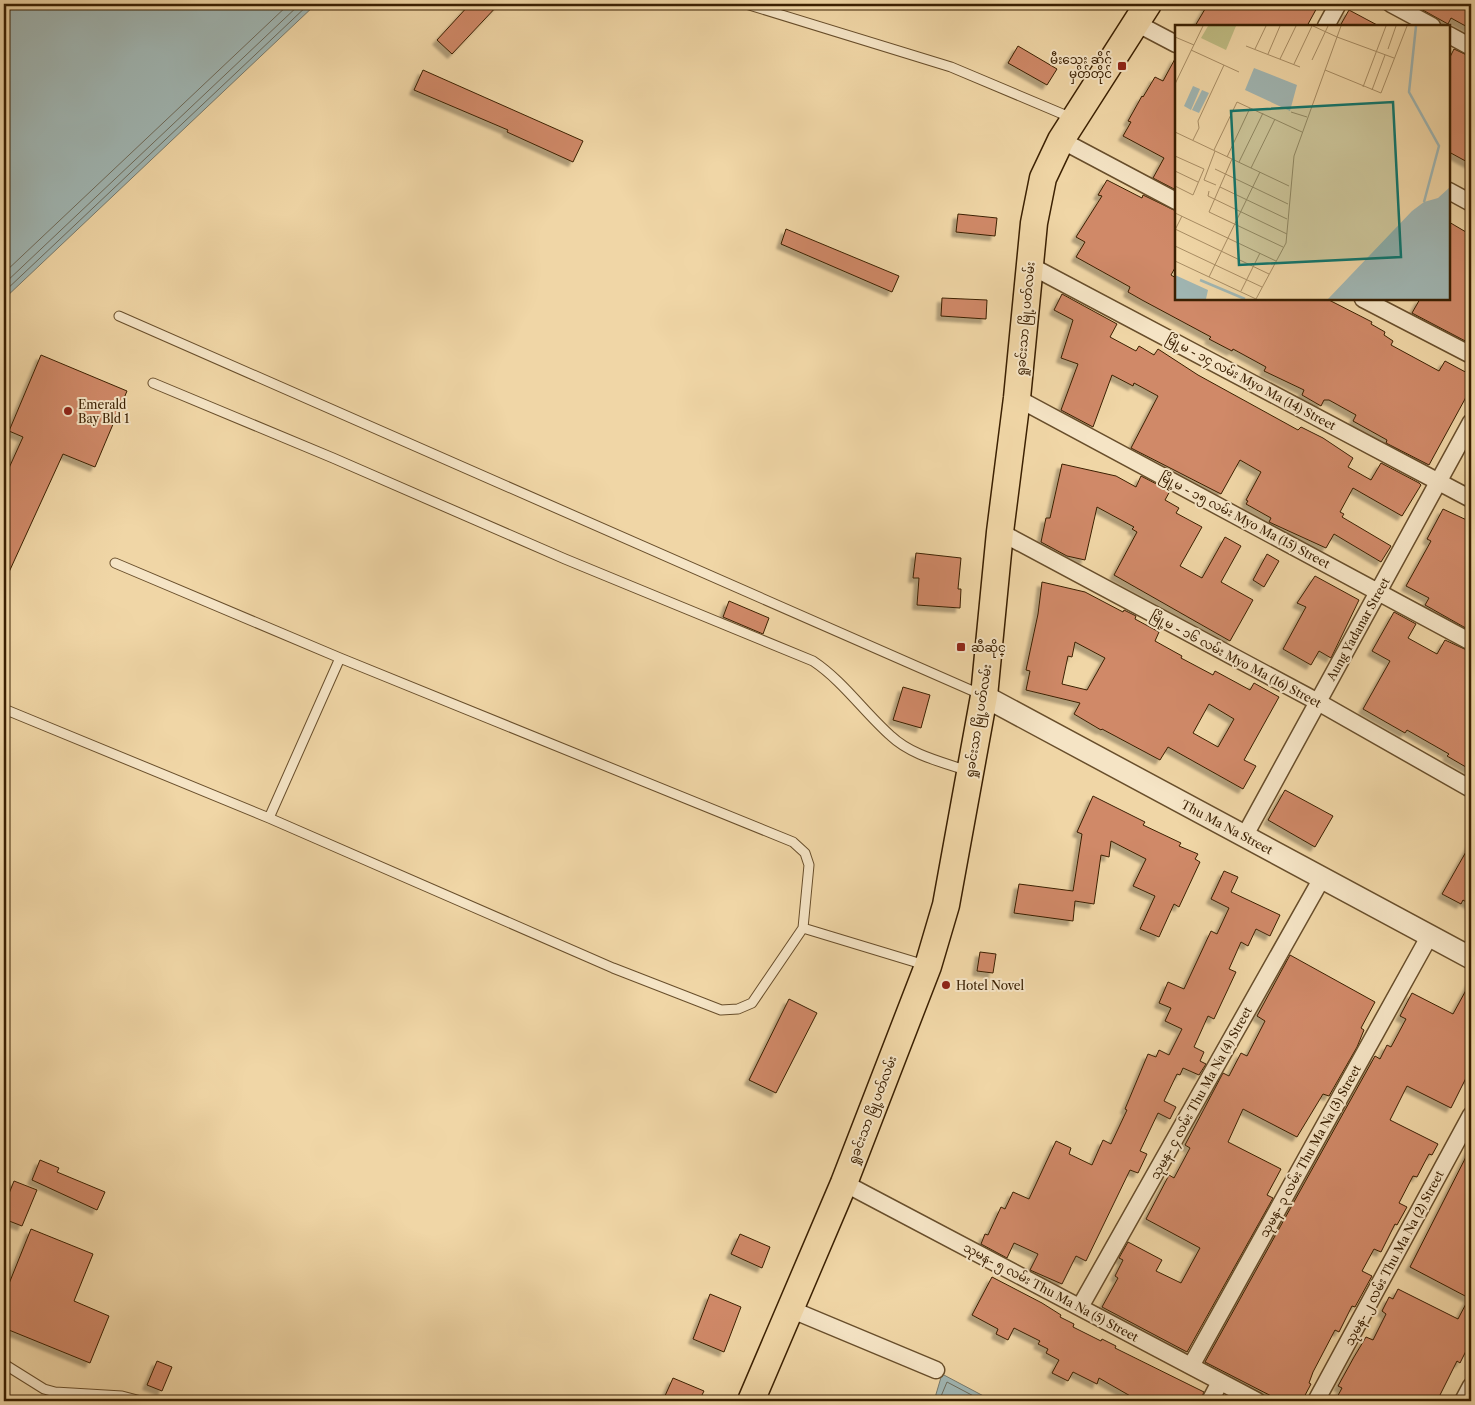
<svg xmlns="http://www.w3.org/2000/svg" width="1475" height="1405" viewBox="0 0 1475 1405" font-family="'Libre Caslon Text','Noto Sans Myanmar',serif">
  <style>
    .water { fill: #a0b6b3; stroke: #787a6c }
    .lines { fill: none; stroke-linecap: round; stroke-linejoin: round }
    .shore { stroke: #6e6b5a; stroke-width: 1 }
    .building { fill: #d08967; stroke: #3b2002; fill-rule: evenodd; filter: url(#shadow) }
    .service-casing { stroke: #684e2b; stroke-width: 11 }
    .minor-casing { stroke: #684e2b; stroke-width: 19 }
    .tertiary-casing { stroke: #684e2b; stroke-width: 24 }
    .primary-casing { stroke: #3b2002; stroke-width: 29 }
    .service { stroke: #f5e4c5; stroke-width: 9 }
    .minor { stroke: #f5e4c5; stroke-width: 16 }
    .tertiary { stroke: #f5e4c5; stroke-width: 21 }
    .primary { stroke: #f0d6a6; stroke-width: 26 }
    .poi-dot { fill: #8f2418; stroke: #f5e4c5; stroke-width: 2 }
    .labels { text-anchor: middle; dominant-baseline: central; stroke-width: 4; stroke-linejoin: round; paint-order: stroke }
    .poi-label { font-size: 12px; fill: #3b2002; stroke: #f5e4c5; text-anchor: start }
    .street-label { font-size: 12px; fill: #3b2002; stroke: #f5e4c5 }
    .inset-river { fill: none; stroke: #a0b6b3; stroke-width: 2.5 }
    .inset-road { fill: none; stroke: #a88d64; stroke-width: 1 }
    .view { fill: #0f766e; fill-opacity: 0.15; stroke: #0f766e; stroke-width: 2.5 }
    .inset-edge { fill: none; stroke: #3b2002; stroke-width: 2.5 }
  </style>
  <defs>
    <filter id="shadow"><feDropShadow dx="-4.5" dy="4.5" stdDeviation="1" flood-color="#0004"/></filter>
  </defs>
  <rect width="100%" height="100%" fill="#f0d6a6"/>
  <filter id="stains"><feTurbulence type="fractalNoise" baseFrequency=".004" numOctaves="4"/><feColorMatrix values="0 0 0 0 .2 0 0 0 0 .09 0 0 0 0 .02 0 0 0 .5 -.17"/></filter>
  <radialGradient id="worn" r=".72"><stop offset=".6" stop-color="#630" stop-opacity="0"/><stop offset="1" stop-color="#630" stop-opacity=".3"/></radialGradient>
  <path class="water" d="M4,4H316L4,299Z
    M942,1374L993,1401H934Z"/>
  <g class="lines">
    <path class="shore" d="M4,273L289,4
      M4,284L300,4
      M4,292L309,4
      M939,1401L947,1382L983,1401"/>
  </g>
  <path class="building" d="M470,4H499L452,54L437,40Z
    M1208,4H1319L1307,26H1195Z
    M1412,4H1471V29L1451,18L1448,24Z
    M1349,10L1379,26H1340Z
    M1018,46L1057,69L1047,85L1008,63Z
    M1454,49L1471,57V164L1449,152V59Z
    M1176,57V190L1153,178L1164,158L1123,136L1131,122L1128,121L1142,96L1143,97L1155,77L1163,81Z
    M423,70L583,141L573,162L507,132L508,130L414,90Z
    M1107,180L1142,198L1143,195L1176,211V266L1171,275L1176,278V299H1327L1372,322L1371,324L1385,332L1384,335L1393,341L1391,345L1439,371L1445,361L1471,375V388L1429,465L1386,443L1387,440L1353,421L1356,415L1329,400H1324L1321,406L1302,395L1304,390L1264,371L1266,367L1233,349L1232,351L1209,339L1211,337L1142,300L1128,292L1130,287L1076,257L1085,242L1076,237L1102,196L1098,195Z
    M958,214L997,218L995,236L956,232Z
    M1449,222L1471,235V344L1412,313L1420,299H1449Z
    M786,229L899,276L892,292L781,244Z
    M1062,294L1117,324L1110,337L1136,351L1139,346L1154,355L1158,349L1198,375L1298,430L1301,427L1323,438L1353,458L1348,467L1371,480L1381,463L1419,483L1421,485L1402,516L1353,488L1340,512L1344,514L1342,517L1391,546L1381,562L1334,534L1326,548L1269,522L1271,518L1246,504L1248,501L1246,500L1261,472L1240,460L1221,494L1131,448L1158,396L1134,383L1133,386L1112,375L1093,427L1061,410L1078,364L1061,358L1073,320L1054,310Z
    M942,298L987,300L986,319L941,316Z
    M41,355L127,391L95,467L63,454L4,583V479L23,437L9,431Z
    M1062,464L1116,476L1136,487L1141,476L1170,491L1165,500L1179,508L1176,513L1202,527L1180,566L1202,578L1225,537L1241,546L1221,582L1253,600L1230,641L1114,575L1137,532L1132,529L1134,527L1097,507L1085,560L1067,556L1041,542L1046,518H1050Z
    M1443,509L1471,522V631L1425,605L1429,598L1406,586L1431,541L1427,539Z
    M916,553L961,558L958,589H961L960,608L917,605L919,578H913Z
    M1267,554L1279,561L1264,587L1253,580Z
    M1315,576L1359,600L1331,658L1319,651L1311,665L1283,649L1306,607L1297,603Z
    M1042,582L1085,592L1123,612L1124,610L1136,616L1135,619L1159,632L1155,641L1182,656L1181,658L1213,675L1215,671L1250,690L1254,683L1279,697L1244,760L1256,766L1243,789L1168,747L1160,760L1102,729L1101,730L1074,714L1080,703L1026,690L1030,671L1026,670L1038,614ZM1075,642L1105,658L1087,690L1062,684L1068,656L1072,657ZM1209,704L1234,719L1218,747L1193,733Z
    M729,601L769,618L763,634L723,617Z
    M1394,612L1416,624L1408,638L1437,654L1445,640L1471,652V770L1447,756L1449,754L1407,730L1405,733L1363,709L1390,661L1372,651Z
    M903,687L930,695L921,728L893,720Z
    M1285,790L1333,816L1315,847L1268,820Z
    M1093,796L1145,822L1143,825L1181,843L1179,846L1198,854L1195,859L1200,862L1179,907L1174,904L1159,937L1140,929L1155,896L1133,886L1146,859L1111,841L1109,857L1101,855L1094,904L1075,901L1073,921L1014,913L1019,884L1073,891L1082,834L1077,832Z
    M1471,843V905L1463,900L1461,904L1442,894Z
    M1224,871L1238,877L1231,892L1280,915L1270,936L1256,929L1248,946L1241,942L1229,969L1236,972L1214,1019L1208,1016L1194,1047L1204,1052L1200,1061L1206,1064L1199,1075L1183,1068L1180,1075L1177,1074L1164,1101L1176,1107L1170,1119L1158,1113L1140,1151L1147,1154L1138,1173L1130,1170L1086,1261L1076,1256L1062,1284L1030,1270L1038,1254L1014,1243L1007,1258L981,1244L985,1234L988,1235L1001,1207L1005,1209L1013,1192L1029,1199L1056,1141L1071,1148L1069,1154L1092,1165L1103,1140L1111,1144L1127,1110L1125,1109L1148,1054L1156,1057L1159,1050L1169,1055L1182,1029L1165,1021L1171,1008L1159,1003L1168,982L1184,989L1211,931L1217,934L1229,908L1211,899Z
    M980,952L996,954L993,973L977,971Z
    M1290,955L1375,1002L1361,1028L1364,1030L1357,1047L1329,1096L1323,1094L1297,1137L1243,1109L1228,1142L1281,1169L1267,1195L1273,1198L1187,1352L1102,1307L1118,1278L1115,1276L1123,1260L1119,1258L1128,1242L1162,1260L1156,1271L1181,1283L1200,1248L1146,1219L1169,1175L1174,1178L1190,1148L1185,1145L1223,1073L1229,1076L1241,1053L1247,1056L1265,1021L1257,1016Z
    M1471,981V1080L1466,1078L1451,1108L1407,1086L1390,1120L1438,1144L1432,1155L1429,1154L1417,1177L1413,1176L1399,1203L1407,1207L1397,1225L1395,1224L1381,1252L1374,1249L1362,1271L1372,1276L1355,1307L1352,1306L1339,1332L1335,1330L1313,1372L1309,1383L1311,1384L1302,1401H1281L1205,1362L1375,1056L1380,1059L1387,1045L1391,1047L1406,1019L1400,1016L1412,993L1453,1014Z
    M789,999L817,1013L776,1093L749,1080Z
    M1471,1147V1341L1460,1363L1457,1361L1437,1401H1335L1342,1388L1338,1386L1354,1357L1366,1337L1373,1340L1386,1314L1382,1311L1389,1297L1393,1299L1398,1289L1458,1319L1469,1298L1410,1267Z
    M40,1160L59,1168L57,1172L105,1192L97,1210L32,1180Z
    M14,1181L37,1190L22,1226L4,1219V1206Z
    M31,1229L93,1254L74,1301L109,1316L90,1363L4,1328V1296Z
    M740,1234L770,1247L762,1268L731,1254Z
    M992,1277L1042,1303L1061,1315L1060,1317L1074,1324L1073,1327L1101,1341L1102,1339L1116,1346L1115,1348L1204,1392L1200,1401H1139L1099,1378L1097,1384L1073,1372L1068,1381L1052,1373L1059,1360L1046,1353L1048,1349L1038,1344L1040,1341L1014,1328L1008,1340L996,1334L998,1329L972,1315Z
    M710,1294L741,1307L724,1352L693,1339Z
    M157,1361L172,1367L162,1391L147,1385Z
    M673,1378L704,1391L699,1401H671L664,1398Z"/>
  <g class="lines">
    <defs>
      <path id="service" d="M746,4L951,67L1072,118
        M119,316L982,695
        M153,383L333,458L565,559L813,661C843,681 864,712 891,736C911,755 942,762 968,771
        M115,563L340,658L793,842L805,853L809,865L803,928
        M4,709L269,818L613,968L721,1010L738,1009L752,1003L803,928L925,965
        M269,818L340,658
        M4,1364L44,1389L55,1392L122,1396L141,1401"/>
      <path id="minor" d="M1391,4L1432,26
        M1136,23L1176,44
        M1326,26L1338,4
        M1449,35L1471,47
        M1061,140L1176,201
        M1449,191L1471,203
        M1029,265L1471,499
        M1363,299L1471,355
        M1017,398L1471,642
        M1000,532L1318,702L1471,789
        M1244,837L1471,422
        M844,1183L1257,1401
        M1080,1307L1322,878
        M790,1309L936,1370
        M1191,1366L1430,935
        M1210,1401L1220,1382
        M1316,1401L1471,1115
        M1463,1401L1471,1386"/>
      <path id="tertiary" d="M984,696L1471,958"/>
      <path id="primary" d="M751,1401L844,1183L928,966L946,905L984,696L1000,532L1017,398L1034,223L1043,178L1061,140L1148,4"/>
    </defs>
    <use href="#service" class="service-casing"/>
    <use href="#minor" class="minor-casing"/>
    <use href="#tertiary" class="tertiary-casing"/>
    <use href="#primary" class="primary-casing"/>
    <use href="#service" class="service"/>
    <use href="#minor" class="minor"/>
    <use href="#tertiary" class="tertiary"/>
    <use href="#primary" class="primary"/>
  </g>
  <g class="poi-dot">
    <rect x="1117" y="61" width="10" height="10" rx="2.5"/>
    <circle cx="68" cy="411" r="5"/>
    <rect x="956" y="642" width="10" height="10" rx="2.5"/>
    <circle cx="946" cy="985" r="5"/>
  </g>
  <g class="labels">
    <g class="poi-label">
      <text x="1112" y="59" text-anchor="end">မီးသွေး ဆိုင်<tspan x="1112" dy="14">မှတ်တိုင်</tspan></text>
      <text x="78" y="404">Emerald<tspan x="78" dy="14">Bay Bld 1</tspan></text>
      <text x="971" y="647">ဆီဆိုင္</text>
      <text x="956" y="985">Hotel Novel</text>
    </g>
    <g class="street-label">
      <text transform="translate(1025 319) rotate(-85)">ရှုခင်းသာ မြို့ပတ်လမ်း</text>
      <text transform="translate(1251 382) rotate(28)">မြို့မ - ၁၄ လမ်း Myo Ma (14) Street</text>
      <text transform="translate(1245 520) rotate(28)">မြို့မ - ၁၅ လမ်း Myo Ma (15) Street</text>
      <text transform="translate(1358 629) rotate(-61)">Aung Yadanar Street</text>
      <text transform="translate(1236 659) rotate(28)">မြို့မ - ၁၆ လမ်း Myo Ma (16) Street</text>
      <text transform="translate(978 721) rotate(-81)">ရှုခင်းသာ မြို့ပတ်လမ်း</text>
      <text transform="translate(1227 827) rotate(28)">Thu Ma Na Street</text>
      <text transform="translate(1201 1093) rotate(-61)">သုမန- ၄ လမ်း Thu Ma Na (4) Street</text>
      <text transform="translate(872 1110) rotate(-69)">ရှုခင်းသာ မြို့ပတ်လမ်း</text>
      <text transform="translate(1310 1151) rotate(-61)">သုမန- ၃ လမ်း Thu Ma Na (3) Street</text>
      <text transform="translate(1394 1258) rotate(-62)">သုမန- ၂ လမ်း Thu Ma Na (2) Street</text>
      <text transform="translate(1051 1292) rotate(28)">သုမန- ၅ လမ်း Thu Ma Na (5) Street</text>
    </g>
  </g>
  <g transform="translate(1175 25)">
    <rect width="275" height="275" fill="#f0d6a6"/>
    <path d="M33,1H61L51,25L26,13Z" fill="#bfbc83"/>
    <path d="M79,43L122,60L115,86L70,65ZM18,61L25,64L16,85L9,81ZM27,65L34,68L24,88L17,85ZM275,162V274H153L237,186L249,177L263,173ZM0,250L33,265L31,274H0Z" fill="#a0b6b3"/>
    <path class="inset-river" d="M241,1L234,67L264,121L249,177M25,255L70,274"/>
    <path class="inset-road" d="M138,1L162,12M0,12L19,20M162,12L219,33M71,21L125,42M80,24L91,1M213,24L221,1M16,25L64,47M93,29L105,1M105,34L121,1M137,35L153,1M119,39L137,1M150,45L206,68L232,1M0,59L28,1M188,62L211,1M197,65L210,30M116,87L132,92M0,107L114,161M18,115L24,103L23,96L49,40M39,125L62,77L127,107M40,126L29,155L41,160M0,131L29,144L18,170L0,161M52,132L75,83M57,134L34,187L108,222M64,137L88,88M76,143L100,94M40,144L113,179M0,146L23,157M45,162L112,194M34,166L33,171L112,209M0,188L101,236M0,204L94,249M0,205L7,191M0,221L87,262M0,236L81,274M34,252L85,147M66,266L85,228M81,274L111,218L119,131L166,1"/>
    <path class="view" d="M218,77L226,232L64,240L56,86Z"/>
    <rect width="275" height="275" class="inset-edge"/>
  </g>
  <rect width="1475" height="1405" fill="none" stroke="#f0d6a6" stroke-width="20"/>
  <rect x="5" y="5" width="1465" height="1395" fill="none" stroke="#3b2002" stroke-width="2.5"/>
  <rect x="10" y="10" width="1455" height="1385" fill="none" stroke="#3b2002"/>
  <rect width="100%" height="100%" filter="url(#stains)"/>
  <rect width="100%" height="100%" fill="url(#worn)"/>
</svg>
